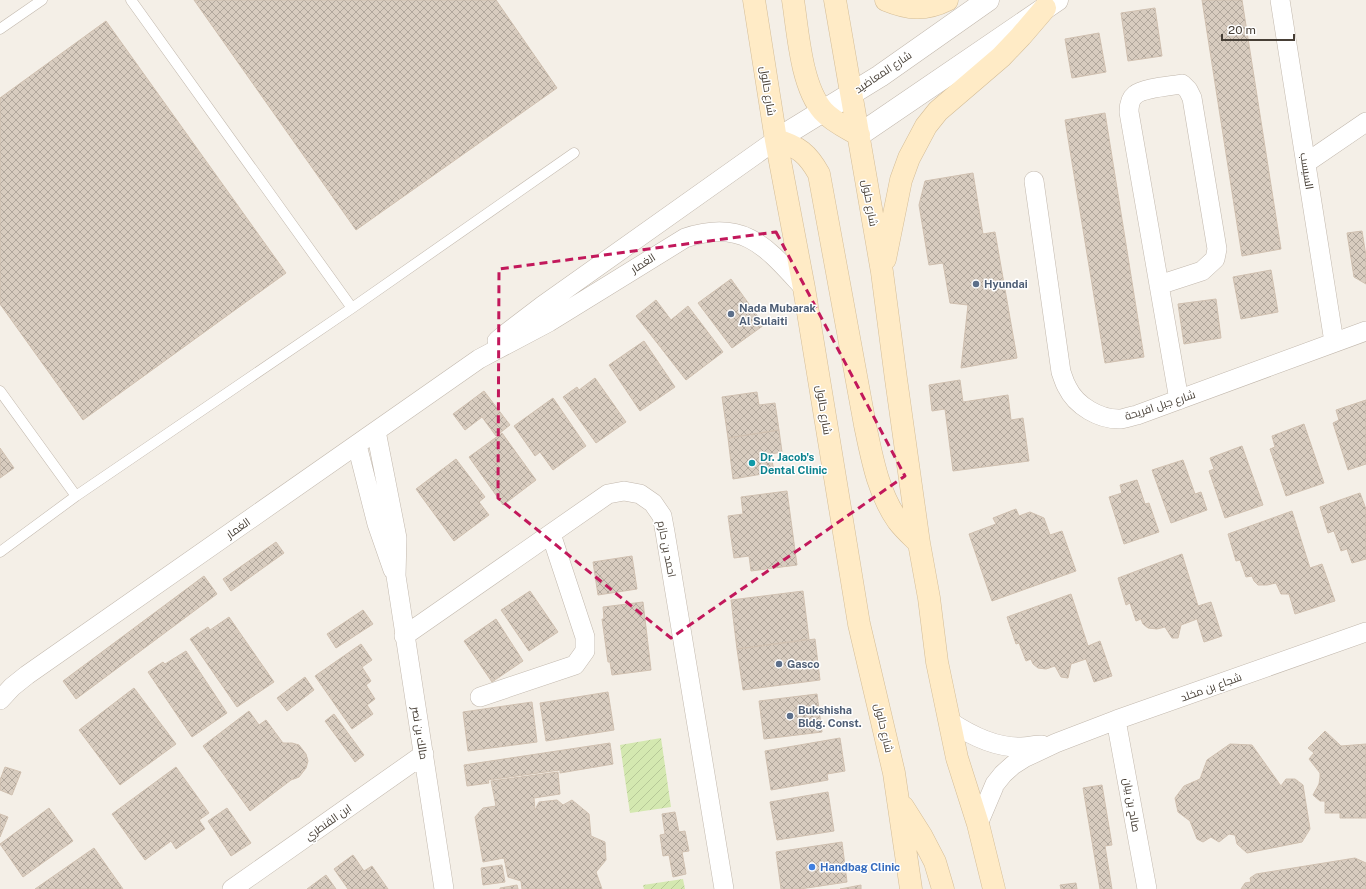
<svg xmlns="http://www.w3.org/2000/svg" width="1366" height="889" viewBox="0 0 1366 889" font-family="'Public Sans',Cairo,sans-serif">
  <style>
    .garden { fill: url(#garden-furrows) }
    .building { fill: url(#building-cross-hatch); stroke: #d0c0b0 }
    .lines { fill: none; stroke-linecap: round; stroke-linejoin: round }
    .service-casing { stroke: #c2b8ad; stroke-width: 11 }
    .minor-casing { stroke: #c2b8ad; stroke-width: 20 }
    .tertiary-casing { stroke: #c2b8ad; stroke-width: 23 }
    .secondary-casing { stroke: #d4bd97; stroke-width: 23 }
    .service { stroke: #fff; stroke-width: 10 }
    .minor { stroke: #fff; stroke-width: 19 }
    .tertiary { stroke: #fff; stroke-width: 22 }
    .secondary { stroke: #ffebc6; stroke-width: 22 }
    .marked { fill: none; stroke: #c2185b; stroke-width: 3; stroke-dasharray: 8 5; stroke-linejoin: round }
    .service-dot { fill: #5c6f8a; stroke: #fff; stroke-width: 1.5 }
    .culture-dot { fill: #0f9aa8; stroke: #fff; stroke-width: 1.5 }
    .shop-dot { fill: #3f7fe0; stroke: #fff; stroke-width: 1.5 }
    .labels { text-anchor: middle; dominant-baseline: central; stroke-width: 3; stroke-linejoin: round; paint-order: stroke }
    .street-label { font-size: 11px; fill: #473f36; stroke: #fff }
    .service-label { font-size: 11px; font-weight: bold; fill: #4e5e75; stroke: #fff; text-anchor: start }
    .culture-label { font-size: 11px; font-weight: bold; fill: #0d838f; stroke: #fff; text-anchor: start }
    .shop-label { font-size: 11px; font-weight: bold; fill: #366cbe; stroke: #fff; text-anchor: start }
  </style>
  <defs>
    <pattern id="garden-furrows" width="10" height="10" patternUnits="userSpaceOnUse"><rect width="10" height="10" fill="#d4e8b0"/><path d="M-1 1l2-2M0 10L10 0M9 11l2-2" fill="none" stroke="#b7c898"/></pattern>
    <pattern id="building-cross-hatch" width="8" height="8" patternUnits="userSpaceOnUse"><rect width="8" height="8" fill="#d8ccbf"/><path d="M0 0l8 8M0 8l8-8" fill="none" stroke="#b1a79c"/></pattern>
  </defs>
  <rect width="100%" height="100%" fill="#f4efe7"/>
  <path class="garden" d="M661,738L671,807L630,813L620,745Z
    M683,879L685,889H644L643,885Z"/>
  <path class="building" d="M194,0H496L557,88L356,230Z
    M1202,0H1242L1281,249L1242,256Z
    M1155,8L1162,56L1128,61L1121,13Z
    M106,21L286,273L83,420L0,304V98Z
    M1099,33L1106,72L1072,78L1065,39Z
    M1105,113L1144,357L1105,363L1065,120Z
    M973,173L983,234L995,232L1017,358L961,368L968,305L950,303L943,263L929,265L919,205L925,181Z
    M1362,231L1366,256V284L1354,277L1347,233Z
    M1271,270L1278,312L1241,319L1233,277Z
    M731,279L764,325L732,348L698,303Z
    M1216,299L1221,338L1184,344L1178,304Z
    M656,300L671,320L688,306L723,352L686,380L636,316Z
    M644,341L675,387L640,411L609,365Z
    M595,378L626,422L596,443L563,397L577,387L579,390Z
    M960,380L963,402L1008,395L1011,420L1023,418L1029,461L953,471L945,409L932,411L929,385Z
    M484,391L510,425L496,436L482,417L465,430L453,414Z
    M757,392L759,405L775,403L779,430L728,438L722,397Z
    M553,398L586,446L553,470L540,452L535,456L514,426Z
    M1366,400V464L1348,470L1333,423L1339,420L1336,410Z
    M1304,424L1324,483L1286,496L1270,449L1275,447L1272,436Z
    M779,430L782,452L771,454L774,472L733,479L728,438Z
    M502,433L536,480L503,505L469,457Z
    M1242,446L1263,505L1225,518L1209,471L1214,469L1210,458Z
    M0,448L14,468L0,478Z
    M456,459L485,497L479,502L489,515L454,541L416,489Z
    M1183,460L1195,494L1201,492L1207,510L1171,523L1152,470Z
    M1137,480L1145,504L1149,503L1159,532L1124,544L1109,497L1122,493L1120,485Z
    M787,491L797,565L751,571L749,556L734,558L728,516L743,514L741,497Z
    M1360,493L1366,509V559L1352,563L1347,549L1341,551L1334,531L1328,533L1320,507Z
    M1016,509L1019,516L1030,512L1044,518L1050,535L1062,531L1076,571L992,601L969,534L996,524L993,518Z
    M1292,511L1310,568L1322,564L1335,601L1295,614L1289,594H1281L1276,583L1267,585H1258L1254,581L1252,576L1246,577L1240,560L1236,561L1228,534Z
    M276,542L284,553L231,591L223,579Z
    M1182,554L1198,606L1211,602L1222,636L1204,642L1197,619L1181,625L1178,638H1172L1165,627L1157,629L1148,628L1143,624L1141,619L1136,621L1130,603L1126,605L1118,578Z
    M632,556L637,589L598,595L593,562Z
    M204,576L217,594L76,699L63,681Z
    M530,591L558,632L529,651L501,610Z
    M803,591L809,639L737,649L731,600Z
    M1071,594L1088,646L1100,641L1112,676L1094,682L1086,659L1071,664L1068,678L1061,677L1055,666L1046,669L1038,668L1033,664L1031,659L1026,661L1019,643L1016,644L1007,617Z
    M643,602L651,670L612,675L610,662H608L602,619H604L603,607Z
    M363,610L373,624L336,648L327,634Z
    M229,617L274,682L237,707L190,639L208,627L210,630Z
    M496,619L523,661L492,682L464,641Z
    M815,639L820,680L743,690L737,649Z
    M361,644L372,660L362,667L371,681L366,685L375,699L367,705L373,714L352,729L315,676Z
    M186,651L227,713L192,737L148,672L163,662L165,664Z
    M305,677L314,690L287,711L277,698Z
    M134,688L176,744L120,785L79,730Z
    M608,692L614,730L546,741L540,703Z
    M817,694L822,732L764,739L759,701Z
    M532,702L537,742L468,751L463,712Z
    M249,711L259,725L266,720L283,743H292L299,745L306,754L308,761L306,768L299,777L291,780L250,811L203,746Z
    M334,714L364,755L355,762L325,721Z
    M1325,731L1341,746L1366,744V818H1340V813H1325V801H1320L1313,795L1319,784L1320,777V773L1309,759L1314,753L1308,748Z
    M840,738L845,771L827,774L828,780L771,790L765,751Z
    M610,743L613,764L560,773V770L488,780L489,783L467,786L464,765Z
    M1230,744L1252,745L1281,786L1286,779H1295L1303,785L1310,829L1302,842L1247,853L1237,844L1235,835L1229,834L1219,842L1211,837L1203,842L1197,839L1190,821L1178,812L1175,798L1184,786L1200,779L1207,760Z
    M5,767L21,772L12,795L0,790V780Z
    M176,767L209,813L199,820L205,829L176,849L171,841L145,860L112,814Z
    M558,772L560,794L534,798L535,810L539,802L557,800L563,805L572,800L589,814L591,836L605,842L606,860L596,872L602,889H522L521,881L508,877L504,858L483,862L475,817L483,808L496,806L491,781Z
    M1102,785L1112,845L1105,846L1112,889H1100L1083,788Z
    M828,792L834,831L777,840L770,802Z
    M49,808L73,841L23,877L0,844Z
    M227,808L251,843L231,856L208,821Z
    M675,812L679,832L685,831L689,851L682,852L686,874L673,877L669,855L663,856L660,835L665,834L662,814Z
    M0,814L8,817L0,837Z
    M842,842L847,882L800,889H781L776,852Z
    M94,848L123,889H35Z
    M353,855L364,871L372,866L388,889H348L334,869Z
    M1355,858L1366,863V889H1241L1245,883L1251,882L1250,878L1256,874Z
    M502,865L505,882L483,885L481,868Z
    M326,875L336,889H307Z
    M1076,883L1077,889H1061L1060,885Z
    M517,885L518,889H500V888Z
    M861,885V889H840Z"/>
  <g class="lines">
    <defs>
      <path id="service" d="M131,0L352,308
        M0,29L42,0
        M0,391L76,496
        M0,552L76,496L352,308L574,153"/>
      <path id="minor" d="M1280,0L1334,342
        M1306,163L1366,122
        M1034,181L1061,372C1063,377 1064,382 1067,387C1076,406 1100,420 1121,419C1126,418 1132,416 1137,415L1366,331
        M1159,285L1202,271L1215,259L1217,249L1192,98L1188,90L1182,84C1171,86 1143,88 1135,95C1130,99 1129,106 1129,112L1179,400
        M497,341L504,335L542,306L776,140
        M376,431L397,538L396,576L444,889
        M357,445L377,524L393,570
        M404,636L608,494L624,491L640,494L653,503L662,516L665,532L724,889
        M480,697L575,665L585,651V637L551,534
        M0,700L12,687L27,675L479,359L549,322L685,238C745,218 767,248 804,288
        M1116,720L1147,889
        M949,721C970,735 995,748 1021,747C1028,747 1035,745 1042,745
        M978,824L995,784L1003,774L1013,765L1024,758L1056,743L1116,720L1366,632
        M232,889L424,754"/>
      <path id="tertiary" d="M859,135L1057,0
        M776,140L880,76L988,0"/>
      <path id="secondary" d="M754,0L776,140L804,288L859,624L894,773L911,889
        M793,0C798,32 801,86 823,111C833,122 847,128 859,135
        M835,0L882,272L896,379L919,543L929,598L937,662L957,758L978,824L994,889
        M886,0C908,9 925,11 947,0
        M776,140C798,146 808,154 819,174L865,425C872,458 878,493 898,521C904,529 912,536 919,543
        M885,259L901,180L909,158L926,126L938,111L1001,57L1021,36L1045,8
        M903,807L922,837L935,862L943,889"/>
    </defs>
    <use href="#service" class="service-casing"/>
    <use href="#minor" class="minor-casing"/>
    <use href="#tertiary" class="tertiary-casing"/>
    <use href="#secondary" class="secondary-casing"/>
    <use href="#service" class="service"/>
    <use href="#minor" class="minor"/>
    <use href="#tertiary" class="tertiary"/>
    <use href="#secondary" class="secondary"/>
  </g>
  <path class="marked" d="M776,232L905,476L671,638L498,498L499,269Z"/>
  <g class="service-dot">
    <circle cx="976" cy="284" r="4"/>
    <circle cx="731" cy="314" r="4"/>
    <circle cx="779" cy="664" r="4"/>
    <circle cx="790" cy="716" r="4"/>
  </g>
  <circle class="culture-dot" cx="752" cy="463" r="4"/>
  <circle class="shop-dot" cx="812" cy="867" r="4"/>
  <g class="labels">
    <g class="street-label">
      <text transform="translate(883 72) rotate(-34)">شارع المعاضيد</text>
      <text transform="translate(768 91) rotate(81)">شارع حالول</text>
      <text transform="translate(1307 171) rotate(81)">السيسب</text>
      <text transform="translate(870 203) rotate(80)">شارع حلول</text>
      <text transform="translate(643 263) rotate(-32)">الغمار</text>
      <text transform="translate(1160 405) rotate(-18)">شارع جبل افريحة</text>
      <text transform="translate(824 410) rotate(81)">شارع حالول</text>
      <text transform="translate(238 528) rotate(-35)">الغمار</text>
      <text transform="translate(667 549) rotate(79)">احمد بن حازم</text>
      <text transform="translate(1211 687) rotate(-20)">شجاع بن مخلد</text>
      <text transform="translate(884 728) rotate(77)">شارع حالول</text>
      <text transform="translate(420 733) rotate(81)">مالك بن نصر</text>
      <text transform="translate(1132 805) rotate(80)">صالح بن بيان</text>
      <text transform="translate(328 822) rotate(-35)">ابن القنطري</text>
    </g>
    <g class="service-label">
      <text x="984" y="284">Hyundai</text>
      <text x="739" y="308">Nada Mubarak<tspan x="739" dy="13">Al Sulaiti</tspan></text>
      <text x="787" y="664">Gasco</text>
      <text x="798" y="710">Bukshisha<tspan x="798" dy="13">Bldg. Const.</tspan></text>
    </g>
    <g class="culture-label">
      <text x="760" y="457">Dr. Jacob's<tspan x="760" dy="13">Dental Clinic</tspan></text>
    </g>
    <g class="shop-label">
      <text x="820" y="867">Handbag Clinic</text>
    </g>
  </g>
  <path d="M1222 34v6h72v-6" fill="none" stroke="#473f36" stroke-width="2"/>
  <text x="1228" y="34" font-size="12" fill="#473f36" stroke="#ffffff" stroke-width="3" paint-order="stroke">20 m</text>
</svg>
